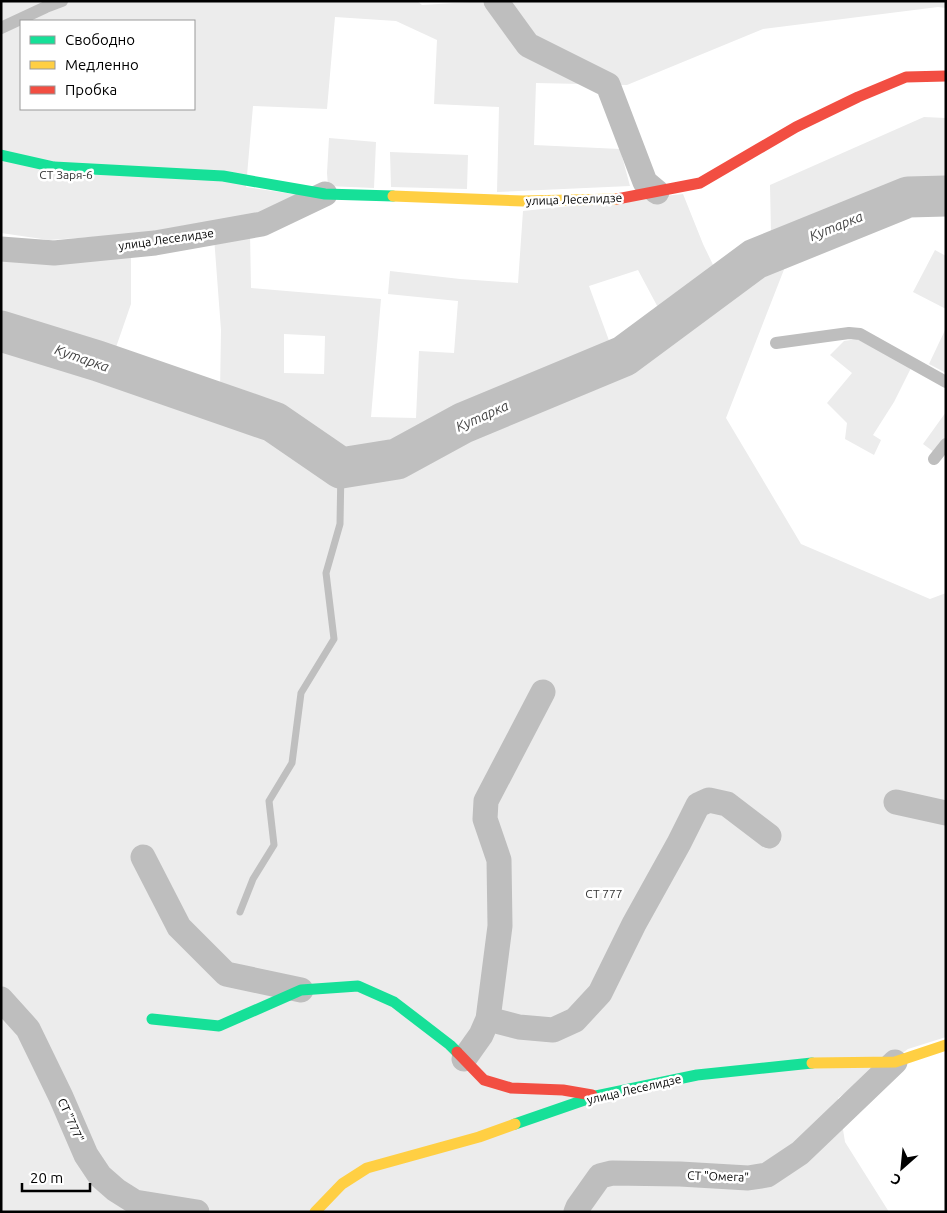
<svg xmlns="http://www.w3.org/2000/svg" width="947" height="1213" viewBox="0 0 947 1213" font-family="Ubuntu,sans-serif">
  <style>
    .green { fill: #ececec; fill-rule: evenodd }
    .lines { fill: none; stroke-linecap: round; stroke-linejoin: round }
    .stream { stroke: #bfbfbf; stroke-width: 7 }
    .river { stroke: #bfbfbf; stroke-width: 41 }
    .lane { stroke: #bebebe; stroke-width: 12 }
    .street { stroke: #bebebe; stroke-width: 25 }
    .fast { stroke: #16e098; stroke-width: 11 }
    .slow { stroke: #ffcf43; stroke-width: 11 }
    .jam { stroke: #f24e42; stroke-width: 11 }
    .labels { text-anchor: middle; dominant-baseline: central; stroke-width: 5; stroke-linejoin: round; paint-order: stroke }
    .park-label { font-size: 12px; fill: #333; stroke: #fff }
    .street-label { font-size: 12px; fill: #000; stroke: #fff }
    .water-label { font-size: 14px; font-style: italic; fill: #444; stroke: #fff }
  </style>
  <rect width="100%" height="100%" fill="#fff"/>
  <path class="green" d="M1,1H417L422,5L471,2L472,1H946V8L938,7L763,29L627,85L536,83L534,145L620,149L630,186L497,192L499,107L434,104L437,40L396,21L335,17L327,109L253,106L246,187L300,195L262,218L149,233L49,240L1,233ZM21,21H194V109H21Z
    M924,117L946,118V182L888,185L771,233L770,185Z
    M329,138L376,142L374,188L328,186L327,173Z
    M390,152L468,155L467,189L391,187Z
    M683,194L703,244L716,271L662,315L638,270L589,286L611,346L633,340L661,346L767,266L785,267L726,418L801,544L930,599L946,593V1037L908,1049L838,1098L845,1142L889,1212H1V257L131,254V304L114,353L220,393L221,330L214,237L250,232L251,288L381,299L371,417L416,418L419,351L454,353L458,301L388,294L390,271L460,279L518,283L523,211ZM284,334L325,336L324,374L284,373Z
    M935,250L946,256V309L913,292Z
    M946,328V373L929,364Z
    M857,339L911,368L894,402L873,435L881,440L874,455L845,439L847,423L827,403L852,373L830,355L844,341Z
    M946,412V437L934,452L923,444Z"/>
  <g class="lines">
    <path class="stream" d="M240,912L253,879L274,845L269,801L292,763L301,693L334,639L326,573L340,524L341,468"/>
    <path class="river" d="M1,331L98,361L274,422L341,468L397,459L463,423L624,356L755,259L908,197L946,196"/>
    <path class="lane" d="M1,28L46,7L62,1
      M776,343L849,333L860,334L946,382
      M934,459L946,444"/>
    <path class="street" d="M496,1L528,45L608,85L645,182L657,192
      M1,249L54,253L155,243L262,224L325,194
      M896,802L946,813
      M143,857L179,927L226,974L301,990
      M1,999L28,1029L61,1097L86,1155L100,1176L116,1190L135,1202L197,1212
      M488,1019L519,1027L553,1030L575,1020L600,993L634,924L679,843L698,805L709,800L727,804L769,836
      M464,1059L481,1035L488,1019L500,926L499,860L485,819L486,801L543,692
      M576,1212L578,1207L600,1176L612,1173L680,1174L748,1178L767,1175L800,1153L895,1062"/>
    <path class="fast" d="M1,155L54,167L223,176L325,194L393,196
      M152,1019L219,1026L301,990L358,986L394,1002L450,1045L457,1052
      M515,1124L596,1096L697,1075L812,1063"/>
    <path class="slow" d="M393,196L523,201L617,199
      M812,1063L895,1062L946,1045
      M315,1212L342,1184L367,1168L479,1137L515,1124"/>
    <path class="jam" d="M617,199L700,183L796,127L858,97L906,77L946,76
      M457,1052L484,1080L511,1088L563,1090L592,1095"/>
  </g>
  <g class="labels">
    <g class="park-label">
      <text x="66" y="174">СТ Заря-6</text>
      <text x="604" y="893">СТ 777</text>
    </g>
    <g class="street-label">
      <text transform="translate(574 199) rotate(-2)">улица Леселидзе</text>
      <text transform="translate(166 239) rotate(-8)">улица Леселидзе</text>
      <text transform="translate(634 1089) rotate(-13)">улица Леселидзе</text>
      <text transform="translate(71 1120) rotate(66)">СТ "777"</text>
      <text transform="translate(718 1176) rotate(2)">СТ "Омега"</text>
    </g>
    <g class="water-label">
      <text transform="translate(836 226) rotate(-22)">Кутарка</text>
      <text transform="translate(82 358) rotate(19)">Кутарка</text>
      <text transform="translate(482 416) rotate(-24)">Кутарка</text>
    </g>
  </g>
  <rect width="947" height="1213" fill="none" stroke="#000000" stroke-width="5"/>
  <rect x="20" y="20" width="175" height="90" fill="#ffffff" stroke="#999999"/>
  <rect x="30" y="36" width="25" height="8" fill="#16e098" stroke="#999999"/>
  <text x="65" y="45" font-size="15" fill="#000000">Свободно</text>
  <rect x="30" y="61" width="25" height="8" fill="#ffcf43" stroke="#999999"/>
  <text x="65" y="70" font-size="15" fill="#000000">Медленно</text>
  <rect x="30" y="86" width="25" height="8" fill="#f24e42" stroke="#999999"/>
  <text x="65" y="95" font-size="15" fill="#000000">Пробка</text>
  <g transform="translate(902 1168) rotate(207)" stroke="#ffffff" stroke-width="4" paint-order="stroke">
  <path d="M0-4L9 19L0 12L-9 19Z" fill="#000000"/>
  <text y="-8" font-size="14" font-weight="bold" text-anchor="middle" fill="#000000">С</text>
  </g>
  <path d="M22 1183v8h68v-8" fill="none" stroke="#000000" stroke-width="2.5"/>
  <text x="30" y="1183" font-size="15" fill="#000000" stroke="#ffffff" stroke-width="4" paint-order="stroke">20 m</text>
</svg>
